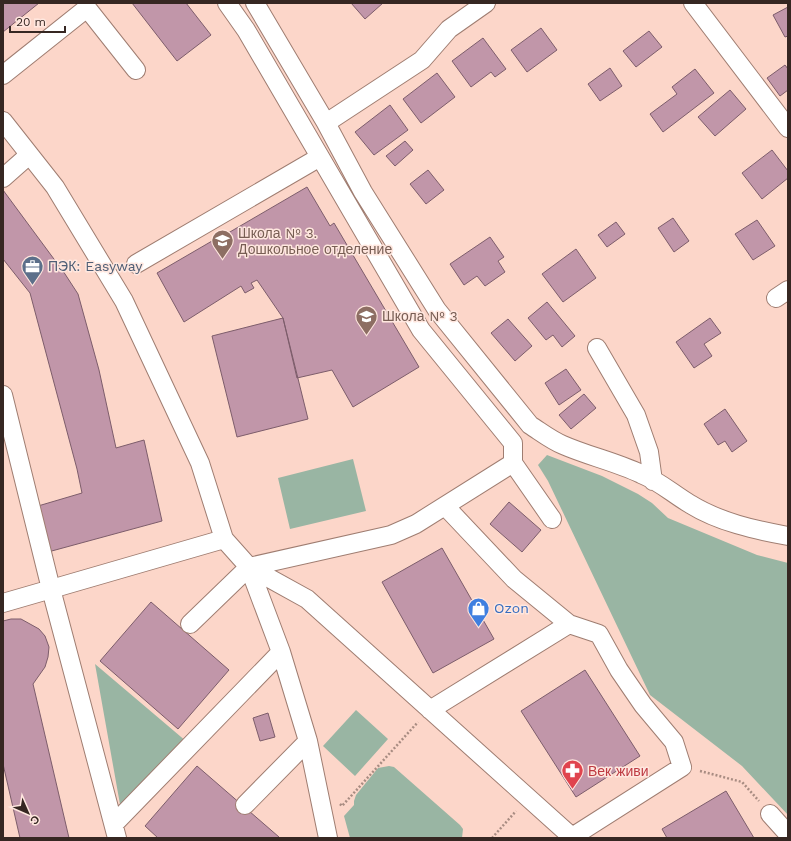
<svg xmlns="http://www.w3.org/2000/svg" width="791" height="841" viewBox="0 0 791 841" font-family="'Work Sans',sans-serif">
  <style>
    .green { fill: #99b5a3 }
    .building { fill: #c196a9; stroke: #7d5d6b }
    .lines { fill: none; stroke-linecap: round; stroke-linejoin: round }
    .minor-casing { stroke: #9f7d71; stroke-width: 20 }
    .path { stroke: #a88c82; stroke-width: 2.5; stroke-dasharray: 2 2; stroke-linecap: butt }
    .minor { stroke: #fff; stroke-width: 18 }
    .labels { text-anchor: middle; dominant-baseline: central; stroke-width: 3; stroke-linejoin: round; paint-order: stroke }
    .education-label { font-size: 14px; fill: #785e54; stroke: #ffe7df; text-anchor: start }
    .service-label { font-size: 14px; fill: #4e5e75; stroke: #ffe7df; text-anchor: start }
    .shop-label { font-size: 14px; fill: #366cbe; stroke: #ffe7df; text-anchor: start }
    .health-label { font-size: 14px; fill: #be3a42; stroke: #ffe7df; text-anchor: start }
  </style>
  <rect width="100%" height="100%" fill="#fcd6c9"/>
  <path class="green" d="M547,455L602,476L638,494L652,503L668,518L757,555L788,563V815L742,766L650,695L548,481L538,465Z
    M353,459L366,511L290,529L278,478Z
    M95,664L187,742L121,810Z
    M356,710L388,739L355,776L323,746Z
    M389,766L394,767L460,825L463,829L462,838H350L344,816L354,805V801L356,795L378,768Z"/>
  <path class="building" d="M3,3H39L3,32Z
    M132,3H186L211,35L177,61Z
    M351,3H383L365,19Z
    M788,7V36L785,37L773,15Z
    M541,28L557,50L527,72L511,50Z
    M649,31L662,47L636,67L623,51Z
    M483,38L506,69L495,77L491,72L471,87L452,61Z
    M785,65L788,69V90L780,96L767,78Z
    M610,68L622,86L600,101L588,84Z
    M695,69L714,93L663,132L650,114L677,94L672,87Z
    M437,73L455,97L421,123L403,99Z
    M730,90L746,109L715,136L698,117Z
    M390,105L408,130L374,155L355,132Z
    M405,141L413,150L395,166L386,156Z
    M772,150L788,171V178L762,199L742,173Z
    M428,170L444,190L426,204L410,184Z
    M307,187L330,226L334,223L419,367L353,407L332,370L297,378L283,318L257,280L251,283L254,288L245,293L241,286L184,322L157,273L212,241L218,250L227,244L223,236Z
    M3,190L65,274L78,294L99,370L116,448L144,440L162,521L48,552L38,506L82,493L77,469L30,293L3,259Z
    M673,218L689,241L674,252L658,228Z
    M757,220L775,246L753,260L735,234Z
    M616,222L625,234L607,247L598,235Z
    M490,237L504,257L498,261L505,272L485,286L477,276L464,285L450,264Z
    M576,249L596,278L563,302L542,274Z
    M547,302L575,336L562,347L553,335L546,340L528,318Z
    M283,318L308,419L237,437L212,336Z
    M710,318L721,333L704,344L712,356L694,368L676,342Z
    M508,319L532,346L515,361L491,333Z
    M566,369L581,390L559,405L545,383Z
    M584,394L596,408L571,429L559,415Z
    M725,409L747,441L732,452L725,441L718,445L704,424Z
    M509,502L541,530L522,552L490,524Z
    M442,548L494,639L433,673L382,582Z
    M151,602L229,670L178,729L100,661Z
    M11,619H21L39,629L45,636L49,647L48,657L45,667L33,684L69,838H20L3,764V621Z
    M585,670L640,756L576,797L521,711Z
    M268,713L275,737L260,741L253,718Z
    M197,766L279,837L278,838H158L145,826Z
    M726,791L754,838H667L662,829Z"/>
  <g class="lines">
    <defs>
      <path id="minor" d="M227,3L246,30L421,330L513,443V463L552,519
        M255,3L326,123L363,192L437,310L530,425C541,432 551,440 563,445C588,456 616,462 641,474C659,481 673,494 690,504C719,522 755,530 788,536
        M693,3L788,128
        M3,75L87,8L136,70
        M3,121L55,187L124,301L200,463L224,539L249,567L281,652L308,741L328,838
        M326,123L422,60L449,29L486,3
        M3,178L29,155
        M136,264L320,157
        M776,298L788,290
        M597,348L636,415L649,452L653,481
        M3,395L51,589L117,838
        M445,506L514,579L569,624
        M249,567L307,599L573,838
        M3,603L224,539
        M190,624L249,567L391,535L416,524L513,463
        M430,710L569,624L599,634L619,670L643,705L674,742L682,767L572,837
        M245,805L308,741
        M770,814L788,834
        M114,824L281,652"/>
    </defs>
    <use href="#minor" class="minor-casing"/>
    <path class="path" d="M700,771L742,782L759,801
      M340,804L342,806L418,722
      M492,838L516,811"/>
    <use href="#minor" class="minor"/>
  </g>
  <defs>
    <symbol id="school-pin" viewBox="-11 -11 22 30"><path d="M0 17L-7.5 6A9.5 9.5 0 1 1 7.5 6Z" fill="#8d6e63" stroke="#ffe7df"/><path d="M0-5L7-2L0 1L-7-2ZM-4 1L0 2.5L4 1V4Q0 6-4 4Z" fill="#fff"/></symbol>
    <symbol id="office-pin" viewBox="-11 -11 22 30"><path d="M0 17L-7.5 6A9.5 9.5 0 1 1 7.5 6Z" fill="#5c6f8a" stroke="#ffe7df"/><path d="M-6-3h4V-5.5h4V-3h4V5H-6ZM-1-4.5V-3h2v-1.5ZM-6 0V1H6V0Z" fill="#fff"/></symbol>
    <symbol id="shop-pin" viewBox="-11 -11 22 30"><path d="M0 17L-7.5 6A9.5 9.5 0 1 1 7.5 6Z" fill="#3f7fe0" stroke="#ffe7df"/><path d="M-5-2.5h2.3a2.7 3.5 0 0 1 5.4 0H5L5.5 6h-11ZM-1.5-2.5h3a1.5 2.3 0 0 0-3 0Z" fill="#fff"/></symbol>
    <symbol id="pharmacy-pin" viewBox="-11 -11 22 30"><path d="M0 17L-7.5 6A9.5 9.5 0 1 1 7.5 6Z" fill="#e0444e" stroke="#ffe7df"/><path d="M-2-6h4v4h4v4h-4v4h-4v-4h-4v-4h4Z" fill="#fff"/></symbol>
  </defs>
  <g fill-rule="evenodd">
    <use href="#school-pin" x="210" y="228" width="25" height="34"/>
    <use href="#office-pin" x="20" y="254" width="25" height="34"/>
    <use href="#school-pin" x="354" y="304" width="25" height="34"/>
    <use href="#shop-pin" x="466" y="596" width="25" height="34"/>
    <use href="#pharmacy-pin" x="560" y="758" width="25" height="34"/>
  </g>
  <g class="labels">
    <g class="education-label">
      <text x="238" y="233">Школа № 3.<tspan x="238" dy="16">Дошкольное отделение</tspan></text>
      <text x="382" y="316">Школа № 3</text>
    </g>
    <g class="service-label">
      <text x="48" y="266">ПЭК: Easyway</text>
    </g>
    <g class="shop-label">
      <text x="494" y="608">Ozon</text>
    </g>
    <g class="health-label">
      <text x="588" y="771">Век живи</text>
    </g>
  </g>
  <rect width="791" height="841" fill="none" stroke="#362722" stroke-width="8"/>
  <g transform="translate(28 813) rotate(135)" stroke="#ffe7df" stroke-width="3" paint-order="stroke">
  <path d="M0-3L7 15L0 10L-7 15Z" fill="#362722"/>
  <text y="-6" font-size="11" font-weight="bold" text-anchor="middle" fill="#362722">С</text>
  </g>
  <path d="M10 26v6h55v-6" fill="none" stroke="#362722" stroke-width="2"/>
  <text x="16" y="26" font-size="12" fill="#362722" stroke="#ffe7df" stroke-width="3" paint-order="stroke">20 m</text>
</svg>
